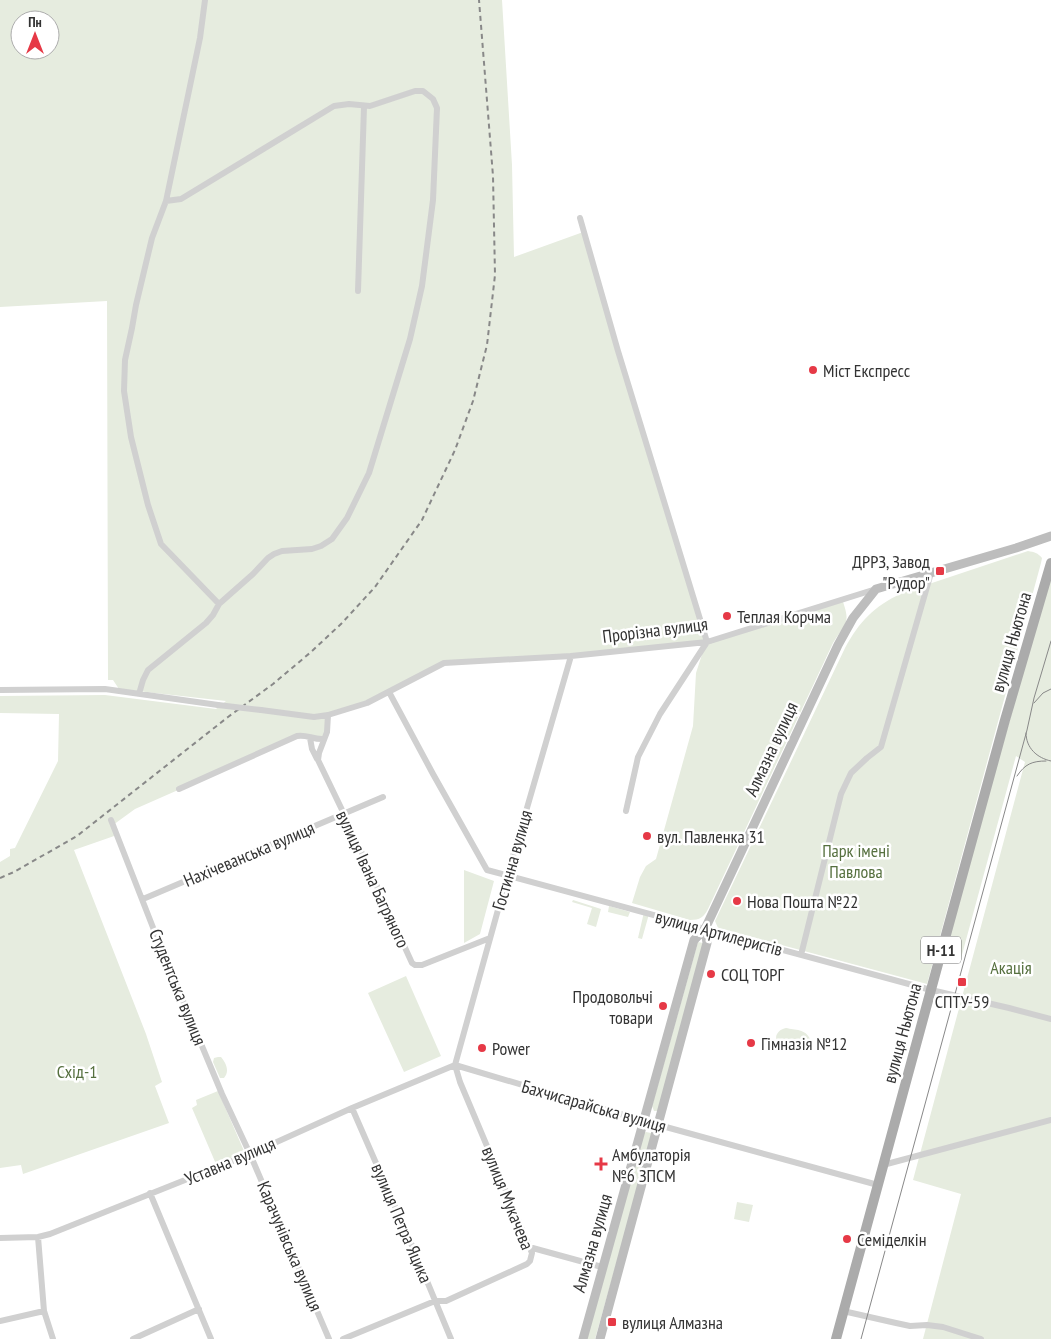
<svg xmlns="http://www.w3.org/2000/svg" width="1051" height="1339" viewBox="0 0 1051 1339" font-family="'PT Sans Narrow',sans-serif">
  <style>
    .green { fill: #e6ecdf; fill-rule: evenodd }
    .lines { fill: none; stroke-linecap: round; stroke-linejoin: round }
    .street { stroke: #d0d0d0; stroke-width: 6 }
    .secondary { stroke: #bdbdbd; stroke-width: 9 }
    .primary { stroke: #ababab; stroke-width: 10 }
    .tram { stroke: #888; stroke-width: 1 }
    .rail { stroke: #888; stroke-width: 2; stroke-dasharray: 5 4; stroke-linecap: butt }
    .street-bridge { stroke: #d0d0d0; stroke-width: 6 }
    .poi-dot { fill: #e63946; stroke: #fff; stroke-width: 2 }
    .labels { text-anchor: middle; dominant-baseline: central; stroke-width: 5; stroke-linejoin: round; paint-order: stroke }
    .shield { fill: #fff; stroke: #707070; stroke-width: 1 }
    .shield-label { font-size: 16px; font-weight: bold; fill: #333 }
    .poi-label { font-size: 18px; fill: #333; stroke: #fff; text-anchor: start }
    .street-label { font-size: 18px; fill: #333; stroke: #fff }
    .park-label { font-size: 18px; fill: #56703f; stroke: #fff }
  </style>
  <rect width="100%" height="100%" fill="#fff"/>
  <path class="green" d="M0,0H502L512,165L514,257L586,231L618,351L707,641L842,599C851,624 846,622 833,643L708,909C704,917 700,920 690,920L632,903L640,877L646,866L656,859L693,726L696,673L706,642L571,656L444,663L389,692L328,715L324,739L303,735L135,809L113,825L117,835L74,850L146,1034L162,1082L155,1086L169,1123L23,1174L21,1165L0,1168V862L10,856V849L15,848L58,761L59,714L0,713V696L105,695L216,709L226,701L119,689L113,680H108L107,301L0,307ZM20,20H50V50H20Z
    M1028,551C1034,552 1038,553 1042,558L1041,563L927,984L718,928L715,921L845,648C860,621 873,607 902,593Z
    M1051,574V1339H923L961,1194L913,1180L1025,762L1016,756L960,962C953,965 947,962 943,956Z
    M464,870L494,881L480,934L464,943Z
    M573,900L601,909L596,927L587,924L592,908L572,902Z
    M609,906L630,912L628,917L608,912Z
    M644,912L649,914L642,939L638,938Z
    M698,942L703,943L658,1111H654L652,1106Z
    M406,976L441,1056L404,1072L368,993Z
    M786,1028C795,1030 806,1029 810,1039L808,1046C802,1050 785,1048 779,1043C772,1037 779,1029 786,1028Z
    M218,1057H221C226,1063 230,1071 224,1078H220L213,1062L214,1058Z
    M218,1091L244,1151L243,1153L216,1164L192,1108L197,1105L196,1100Z
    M646,1132L651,1133L652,1137L595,1339H587L644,1133Z
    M737,1202L753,1205L749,1222L734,1219Z"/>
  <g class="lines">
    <path class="street" d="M205,0L200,38L166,201L152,238L136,305L132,328L125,360L124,391L131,437L148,505L161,544L219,604
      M580,218L618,351L707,642L660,714L638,757L626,811
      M358,291L364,107
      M0,690L105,689L218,705
      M389,692L433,774L487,870L931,990L1009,1008L1051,1019
      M139,694L143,680L148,670L206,623L213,615L219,604L253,574L268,558L274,554L282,551L312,549L321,546L332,539L347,518L369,473L410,339L422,286L433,200L437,108L433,99L423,91H415L370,106L349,104L334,106L181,199L166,201
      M261,710L314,717L328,715L367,703L444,663L571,656L707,642L876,589
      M328,715L327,732L319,753L318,760L344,814L412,963L415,965H422L490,938
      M310,738L312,749L317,759
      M179,789L297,736C307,734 313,740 324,739
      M111,820L161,948L222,1094L250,1154L329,1339
      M143,899L383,797
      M801,955L841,794L851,773L867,758L881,747L931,573
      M455,1065L644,1121L878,1185
      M455,1065L509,870L571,656
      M352,1108L417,1257L451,1339
      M883,1165L1051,1120
      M150,1193L211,1339
      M38,1237L44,1311L53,1339
      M0,1238L38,1237L50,1234L250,1154L352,1108L455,1065
      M529,1247L602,1267
      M843,1311L896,1323L910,1326L927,1325L943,1327L981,1339
      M0,1321L44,1311
      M133,1339L199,1309
      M343,1339L435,1301H446L527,1264L530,1261L532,1253L460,1082L455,1065"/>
    <path class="secondary" d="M583,1339L694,940L705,929L838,645L853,618L876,589L1016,548L1051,536
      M600,1339L707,943L705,929"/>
    <path class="primary" d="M836,1339L941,953L1005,720L1051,563"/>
    <path class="tram" d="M1034,703L1043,693L1051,689
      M1026,733C1026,748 1037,758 1051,761
      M1017,776C1025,764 1032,761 1046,761
      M861,1339L1027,730L1034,698L1051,641"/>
    <path class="rail" d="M0,878L14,872L77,836L228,717L273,684L311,652L342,623L375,587L422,520L455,450L473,401L487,345L495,275L493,176L479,0"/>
    <path class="street-bridge" d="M218,705L261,710"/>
  </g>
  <g class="poi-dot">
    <circle cx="813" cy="370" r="5"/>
    <rect x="935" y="566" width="10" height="10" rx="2.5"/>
    <circle cx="727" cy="616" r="5"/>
    <circle cx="647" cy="836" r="5"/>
    <circle cx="737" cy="901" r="5"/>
    <circle cx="711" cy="974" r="5"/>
    <rect x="957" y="977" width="10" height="10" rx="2.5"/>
    <circle cx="663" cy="1006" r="5"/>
    <circle cx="751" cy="1043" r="5"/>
    <circle cx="482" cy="1048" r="5"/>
    <path d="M598.5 1156.5h5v5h5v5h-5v5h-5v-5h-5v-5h5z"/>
    <circle cx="847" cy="1239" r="5"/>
    <rect x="607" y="1317" width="10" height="10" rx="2.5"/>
  </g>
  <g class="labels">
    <rect class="shield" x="921" y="936.5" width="40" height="27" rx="4"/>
    <g class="shield-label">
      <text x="941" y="950">Н-11</text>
    </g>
    <g class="poi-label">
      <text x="823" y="370">Міст Експресс</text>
      <text x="930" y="561" text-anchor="end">ДРРЗ, Завод<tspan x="930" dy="21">"Рудор"</tspan></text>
      <text x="737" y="616">Теплая Корчма</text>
      <text x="657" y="836">вул. Павленка 31</text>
      <text x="747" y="901">Нова Пошта №22</text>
      <text x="721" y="974">СОЦ ТОРГ</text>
      <text x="653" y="996" text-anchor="end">Продовольчі<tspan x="653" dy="21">товари</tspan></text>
      <text x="962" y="1001" text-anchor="middle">СПТУ-59</text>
      <text x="761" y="1043">Гімназія №12</text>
      <text x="492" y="1048">Power</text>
      <text x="612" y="1154">Амбулаторія<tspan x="612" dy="21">№6 ЗПСМ</tspan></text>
      <text x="857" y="1239">Семіделкін</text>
      <text x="622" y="1322">вулиця Алмазна</text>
    </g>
    <g class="street-label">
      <text transform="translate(655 630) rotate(-7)">Прорізна вулиця</text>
      <text transform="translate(1011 642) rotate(-74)">вулиця Ньютона</text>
      <text transform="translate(771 749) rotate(-65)">Алмазна вулиця</text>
      <text transform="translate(249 854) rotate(-23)">Нахічеванська вулиця</text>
      <text transform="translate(512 860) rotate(-74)">Гостинна вулиця</text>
      <text transform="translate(373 879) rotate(65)">вулиця Івана Багряного</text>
      <text transform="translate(719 933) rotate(15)">вулиця Артилеристів</text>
      <text transform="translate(178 987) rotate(68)">Студентська вулиця</text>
      <text transform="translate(902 1033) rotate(-75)">вулиця Ньютона</text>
      <text transform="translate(594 1106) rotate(16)">Бахчисарайська вулиця</text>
      <text transform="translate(230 1161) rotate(-23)">Уставна вулиця</text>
      <text transform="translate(508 1198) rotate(68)">вулиця Мукачева</text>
      <text transform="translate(402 1223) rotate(67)">вулиця Петра Яцика</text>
      <text transform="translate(592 1243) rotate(-74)">Алмазна вулиця</text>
      <text transform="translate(290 1246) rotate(67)">Карачунівська вулиця</text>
    </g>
    <g class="park-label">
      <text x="856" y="850">Парк імені<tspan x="856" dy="21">Павлова</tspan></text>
      <text x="1011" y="967">Акація</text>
      <text x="77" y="1071">Схід-1</text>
    </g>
  </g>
  <g transform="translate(35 35)"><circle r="24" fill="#ffffff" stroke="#adadad"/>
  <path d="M0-4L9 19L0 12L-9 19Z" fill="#e63946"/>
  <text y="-8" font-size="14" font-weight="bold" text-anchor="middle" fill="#333333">Пн</text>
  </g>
</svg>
